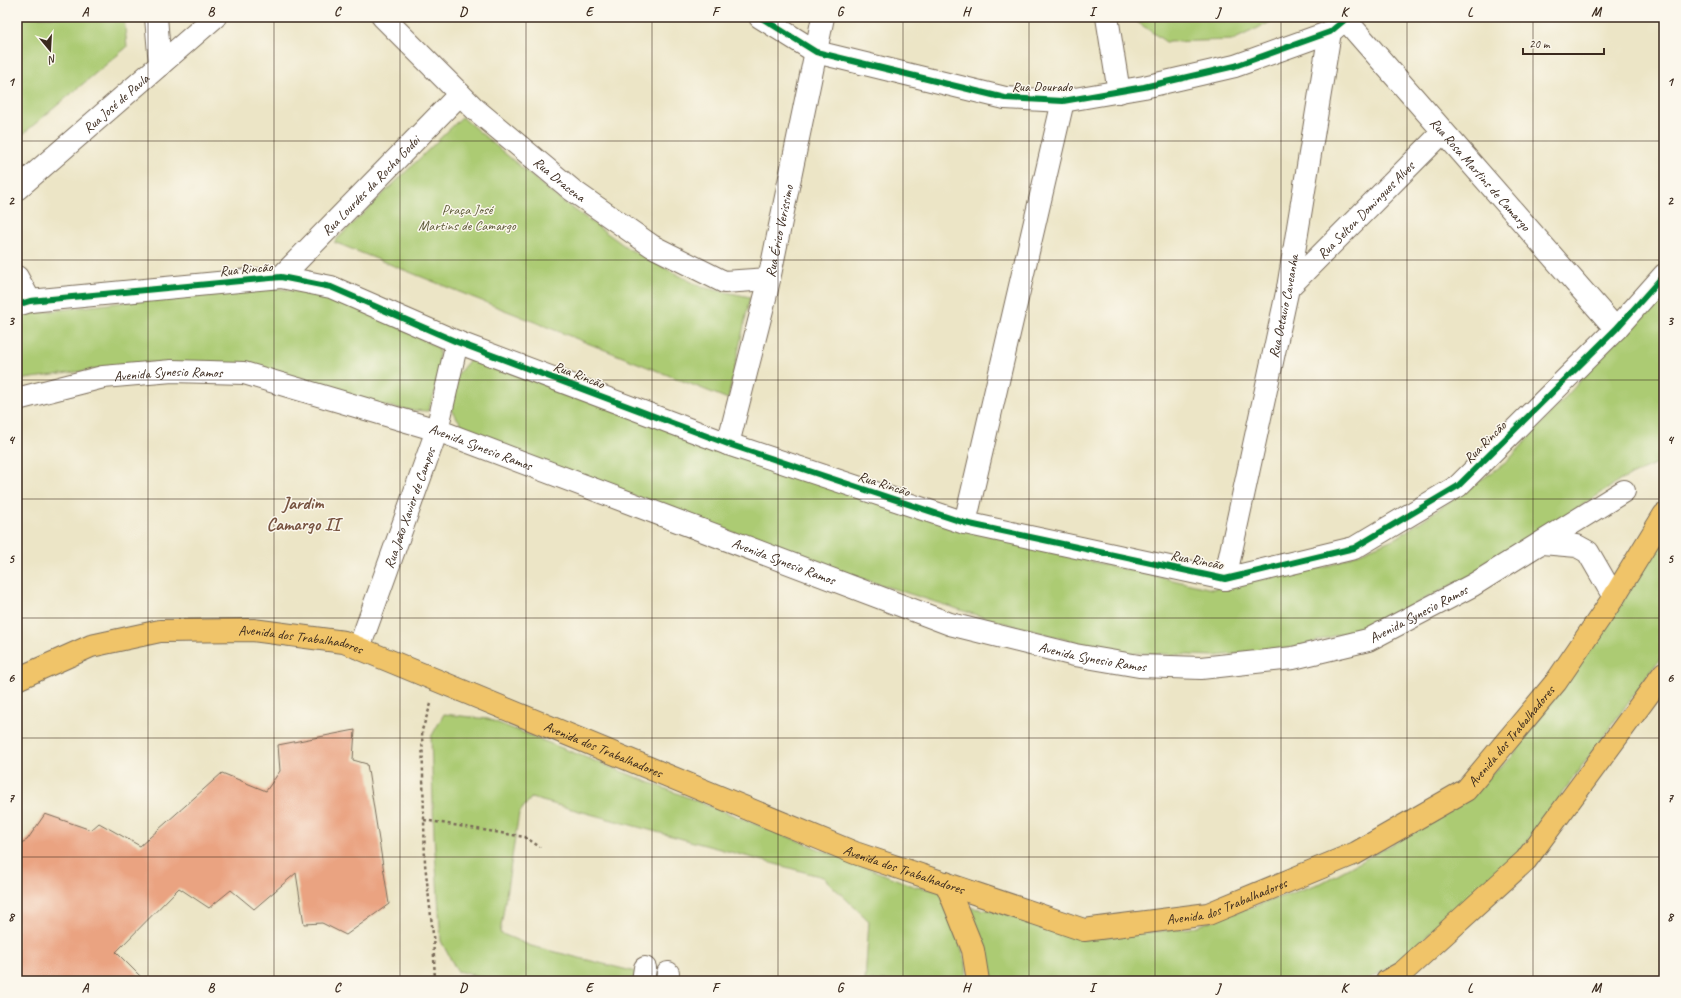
<svg xmlns="http://www.w3.org/2000/svg" width="1681" height="998" viewBox="0 0 1681 998" font-family="Caveat,sans-serif">
  <style>
    .green { fill: #accb73; stroke: #747a48 }
    .building { fill: #eaa381 }
    .lines { fill: none; stroke-linecap: round; stroke-linejoin: round }
    .minor-casing { stroke: #796b59; stroke-width: 24 }
    .major-casing { stroke: #796b59; stroke-width: 24 }
    .path { stroke: #796b59; stroke-width: 2.5; stroke-dasharray: 3 3; stroke-linecap: butt }
    .minor { stroke: #fff; stroke-width: 22 }
    .major { stroke: #f0c469; stroke-width: 22 }
    .cycleway-casing { stroke: #fbf7ec; stroke-width: 8 }
    .cycleway { stroke: #00873e; stroke-width: 6 }
    .grid { fill: none; stroke: #3b2a1e; stroke-width: 1; stroke-opacity: 0.55 }
    .labels { text-anchor: middle; dominant-baseline: central; stroke-width: 3; stroke-linejoin: round; paint-order: stroke }
    .street-label { font-size: 14px; fill: #3b2a1e; stroke: #fbf7ec }
    .park-label { font-size: 14px; fill: #5d5a38; stroke: #fbf7ec }
    .district-label { font-size: 18px; font-weight: bold; fill: #785441; stroke: #fbf7ec }
    .neatline { fill: none; stroke: #3b2a1e; stroke-width: 1.5 }
    .grid-label { font-size: 13px; text-anchor: middle; font-weight: bold; fill: #3b2a1e }
  </style>
  <rect width="100%" height="100%" fill="#fbf7ec"/>
  <filter id="ink" filterUnits="userSpaceOnUse"><feTurbulence type="fractalNoise" baseFrequency=".025" numOctaves="2"/><feDisplacementMap in="SourceGraphic" scale="8" xChannelSelector="R" yChannelSelector="G"/><feConvolveMatrix kernelMatrix="1 2 1 2 8 2 1 2 1" color-interpolation-filters="sRGB"/></filter>
  <filter id="wash" filterUnits="userSpaceOnUse"><feTurbulence type="fractalNoise" baseFrequency=".012" numOctaves="4" result="noise"/><feDisplacementMap in="SourceGraphic" scale="16" xChannelSelector="R" yChannelSelector="G"/><feGaussianBlur stdDeviation="0.9" result="paint"/><feColorMatrix in="noise" values="0 0 0 0 0 0 0 0 0 0 0 0 0 0 0 0 0 1.4 0 .05"/><feComposite in="paint" operator="in"/></filter>
  <g filter="url(#wash)">
    <rect width="100%" height="100%" fill="#ece5c6"/>
    <path class="green" d="M17,17H124L127,47L17,139Z
      M1133,17H1281L1233,40L1166,42L1133,19Z
      M462,117L554,195L629,249L701,287L750,297L728,399L334,242Z
      M258,286L318,294L376,316L439,348V381L428,411L408,410L149,362L25,379L17,382V315Z
      M1664,288V456L1659,463L1621,480L1493,564L1377,623L1297,647L1216,656L1112,652L986,618L844,573L471,437L451,410L456,376L474,355L1019,545L1212,589L1326,567L1398,537L1507,462Z
      M1664,534V653L1518,854L1395,964L1365,981H989L975,923L963,907L998,911L1083,939L1191,928L1321,883L1435,821L1511,758L1615,614Z
      M444,714L488,719L916,887L941,891L966,962L967,981H865L869,921L823,877L531,798L519,813L500,933L531,946L636,972L632,981H499L457,971L441,941L434,836L431,737Z"/>
    <g id="blocks">
      <path class="building" d="M355,730L353,760L367,764L389,904L346,935L322,923L304,924L296,873L254,909L231,890L209,908L179,888L116,952L143,979L141,981H17V845L27,840L45,814L91,830L99,823L140,846L222,773L266,791L280,771L278,745Z"/>
    </g>
  </g>
  <g filter="url(#ink)">
    <use href="#blocks" fill-opacity="0" stroke="#796b59" stroke-width="1"/>
    <g class="lines">
      <defs>
        <g id="minor">
          <path d="M156,17L160,65"/>
          <path id="s1" d="M383,17L475,109L572,190L652,246L724,282L769,279"/>
          <path d="M760,17L816,52L1005,98L1063,101L1144,87L1235,66L1330,32L1348,17"/>
          <path d="M1107,17L1119,92"/>
          <path id="s2" d="M1345,19L1616,329"/>
          <path id="s3" d="M17,189L215,17"/>
          <path d="M17,277L30,301"/>
          <path id="s4" d="M281,277L460,94"/>
          <path id="s5" d="M1288,288L1443,132"/>
          <path d="M17,305L30,301L281,277L331,287L457,342L728,444L965,523L1225,579L1354,548L1458,486L1616,329L1664,275"/>
          <path id="s6" d="M17,399L103,377L172,371L244,373L437,430L950,624L1075,655L1139,666L1201,668L1293,658L1368,640L1473,585L1624,491"/>
          <path id="s7" d="M728,444L766,294L823,17"/>
          <path d="M965,523L1063,101"/>
          <path d="M1542,543L1577,546L1588,552L1614,597"/>
          <path id="s8" d="M1225,579L1288,288L1330,32"/>
          <path id="s9" d="M359,648L437,430L457,342"/>
          <path d="M643,981L645,968"/>
          <path d="M667,981L668,973"/>
        </g>
        <g id="major">
          <path id="s10" d="M17,679L91,646L160,631L253,630L344,642L855,853L1084,930L1208,914L1356,853L1466,790L1556,682L1614,597L1664,515"/>
          <path d="M946,883L973,950L978,981"/>
          <path d="M1387,981L1403,972L1526,860L1664,673"/>
        </g>
      </defs>
      <use href="#minor" class="minor-casing"/>
      <use href="#major" class="major-casing"/>
      <path class="path" d="M431,704L422,730L425,864L433,934L435,981
        M424,820L525,837L540,847"/>
      <use href="#minor" class="minor"/>
      <use href="#major" class="major"/>
      <defs>
        <path id="cycleway" d="M760,17L816,52L1005,98L1063,101L1144,87L1235,66L1330,32L1348,17
          M17,305L30,301L281,277L331,287L457,342L728,444L965,523L1225,579L1354,548L1458,486L1616,329L1664,275"/>
      </defs>
      <use href="#cycleway" class="cycleway-casing"/>
      <use href="#cycleway" class="cycleway"/>
    </g>
  </g>
  <path class="grid" d="M148,17V981M274,17V981M400,17V981M526,17V981M652,17V981M778,17V981M903,17V981M1029,17V981M1155,17V981M1281,17V981M1407,17V981M1533,17V981M17,141H1664M17,260H1664M17,380H1664M17,499H1664M17,618H1664M17,738H1664M17,857H1664"/>
  <g class="labels">
    <g class="street-label">
      <text x="1042" y="86">Rua Dourado</text>
      <text stroke="none"><textPath href="#s3" startOffset="131">Rua José de Paula</textPath></text>
      <text stroke="none"><textPath href="#s2" startOffset="206">Rua Rosa Martins de Camargo</textPath></text>
      <text stroke="none"><textPath href="#s1" startOffset="240">Rua Dracena</textPath></text>
      <text stroke="none"><textPath href="#s4" startOffset="128">Rua Lourdes da Rocha Godoi</textPath></text>
      <text stroke="none"><textPath href="#s5" startOffset="110">Rua Selton Domingues Alves</textPath></text>
      <text stroke="none"><textPath href="#s7" startOffset="219">Rua Érico Verissimo</textPath></text>
      <text transform="translate(246 269) rotate(-5)">Rua Rincão</text>
      <text stroke="none"><textPath href="#s8" startOffset="279">Rua Octavio Caveanha</textPath></text>
      <text stroke="none"><textPath href="#s6" startOffset="154">Avenida Synesio Ramos</textPath></text>
      <text transform="translate(579 375) rotate(21)">Rua Rincão</text>
      <text transform="translate(1485 442) rotate(-45)">Rua Rincão</text>
      <text stroke="none"><textPath href="#s6" startOffset="478">Avenida Synesio Ramos</textPath></text>
      <text transform="translate(884 484) rotate(18)">Rua Rincão</text>
      <text stroke="none"><textPath href="#s9" startOffset="149">Rua João Xavier de Campos</textPath></text>
      <text transform="translate(1197 560) rotate(11)">Rua Rincão</text>
      <text stroke="none"><textPath href="#s6" startOffset="802">Avenida Synesio Ramos</textPath></text>
      <text stroke="none"><textPath href="#s6" startOffset="1462">Avenida Synesio Ramos</textPath></text>
      <text stroke="none"><textPath href="#s10" startOffset="293">Avenida dos Trabalhadores</textPath></text>
      <text stroke="none"><textPath href="#s6" startOffset="1126">Avenida Synesio Ramos</textPath></text>
      <text stroke="none"><textPath href="#s10" startOffset="1613">Avenida dos Trabalhadores</textPath></text>
      <text stroke="none"><textPath href="#s10" startOffset="617">Avenida dos Trabalhadores</textPath></text>
      <text stroke="none"><textPath href="#s10" startOffset="941">Avenida dos Trabalhadores</textPath></text>
      <text stroke="none"><textPath href="#s10" startOffset="1277">Avenida dos Trabalhadores</textPath></text>
    </g>
    <g class="park-label">
      <text x="467" y="209">Praça José<tspan x="467" dy="16">Martins de Camargo</tspan></text>
    </g>
    <g class="district-label">
      <text x="303" y="503">Jardim<tspan x="303" dy="21">Camargo II</tspan></text>
    </g>
  </g>
  <rect width="1681" height="998" fill="none" stroke="#fbf7ec" stroke-width="44"/>
  <g transform="translate(50 50) rotate(162)" stroke="#fbf7ec" stroke-width="3" paint-order="stroke">
  <path d="M0-3L7 15L0 10L-7 15Z" fill="#3b2a1e"/>
  <text y="-6" font-size="11" font-weight="bold" text-anchor="middle" fill="#3b2a1e">N</text>
  </g>
  <path d="M1523 48v6h81v-6" fill="none" stroke="#3b2a1e" stroke-width="2"/>
  <text x="1529" y="48" font-size="12" fill="#3b2a1e" stroke="#fbf7ec" stroke-width="3" paint-order="stroke">20 m</text>
  <rect x="22" y="22" width="1637" height="954" class="neatline"/>
  <g class="grid-label">
    <text x="85" y="16">A</text>
    <text x="211" y="16">B</text>
    <text x="337" y="16">C</text>
    <text x="463" y="16">D</text>
    <text x="589" y="16">E</text>
    <text x="715" y="16">F</text>
    <text x="840" y="16">G</text>
    <text x="966" y="16">H</text>
    <text x="1092" y="16">I</text>
    <text x="1218" y="16">J</text>
    <text x="1344" y="16">K</text>
    <text x="1470" y="16">L</text>
    <text x="1596" y="16">M</text>
    <text x="11" y="86">1</text>
    <text x="1670" y="86">1</text>
    <text x="11" y="205">2</text>
    <text x="1670" y="205">2</text>
    <text x="11" y="325">3</text>
    <text x="1670" y="325">3</text>
    <text x="11" y="444">4</text>
    <text x="1670" y="444">4</text>
    <text x="11" y="563">5</text>
    <text x="1670" y="563">5</text>
    <text x="11" y="682">6</text>
    <text x="1670" y="682">6</text>
    <text x="11" y="802">7</text>
    <text x="1670" y="802">7</text>
    <text x="11" y="921">8</text>
    <text x="1670" y="921">8</text>
    <text x="85" y="992">A</text>
    <text x="211" y="992">B</text>
    <text x="337" y="992">C</text>
    <text x="463" y="992">D</text>
    <text x="589" y="992">E</text>
    <text x="715" y="992">F</text>
    <text x="840" y="992">G</text>
    <text x="966" y="992">H</text>
    <text x="1092" y="992">I</text>
    <text x="1218" y="992">J</text>
    <text x="1344" y="992">K</text>
    <text x="1470" y="992">L</text>
    <text x="1596" y="992">M</text>
  </g>
</svg>
